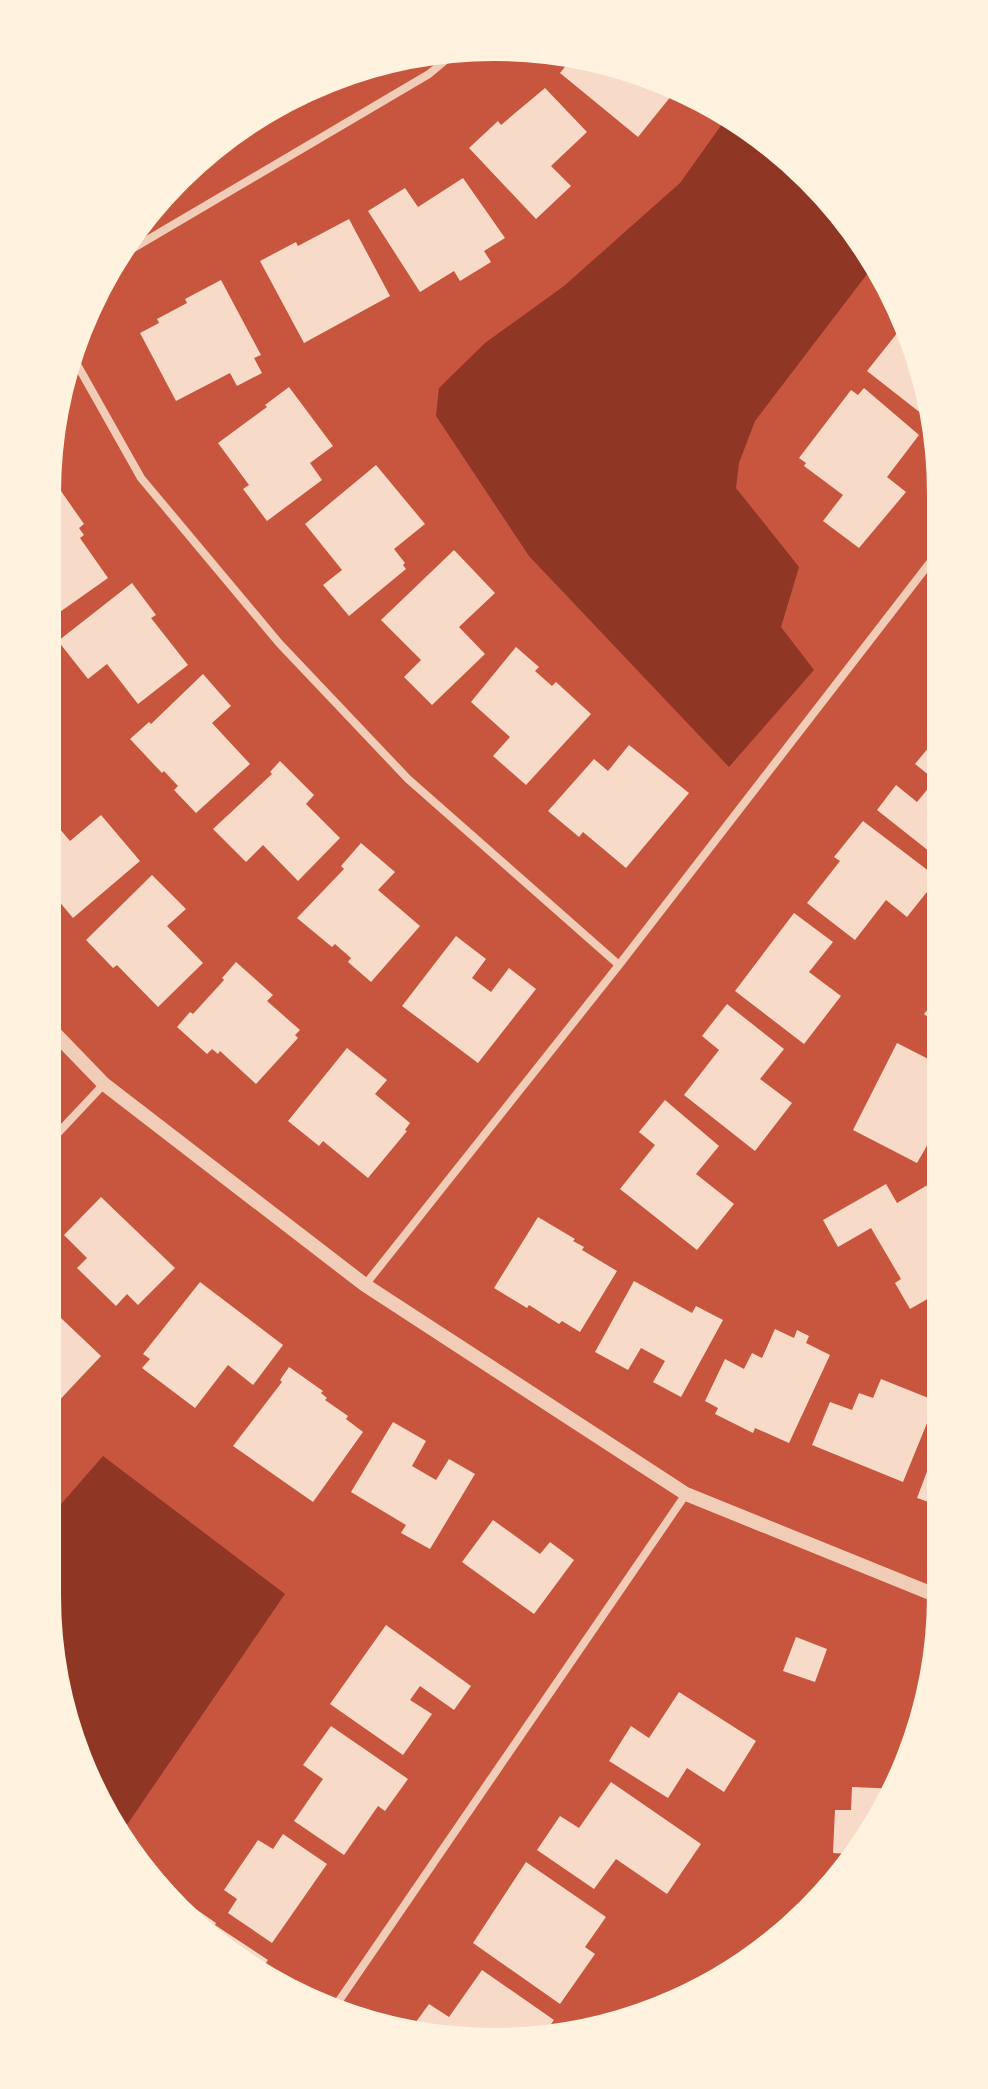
<svg xmlns="http://www.w3.org/2000/svg" width="988" height="2089" viewBox="0 0 988 2089" font-family="'Space Grotesk',sans-serif">
  <style>
    .water { fill: #8f3625 }
    .building { fill: #f7dbc8 }
    .lines { fill: none; stroke-linecap: round; stroke-linejoin: round }
    .minor { stroke: #f1ccb7; stroke-width: 8 }
    .tertiary { stroke: #f1ccb7; stroke-width: 14 }
    .rim { fill: none; stroke: #fff3e0; stroke-width: 10 }
  </style>
  <rect width="100%" height="100%" fill="#c8553d"/>
  <path class="water" d="M730,113L769,135L852,218L877,261L755,421L739,463L736,488L799,567L781,627L814,670L729,767L529,556L436,416L439,388L485,343L564,286L680,183Z
    M103,1456L285,1594L120,1835L66,1741L42,1595V1526Z"/>
  <path class="building" d="M572,58L656,74L676,90L638,137L560,73Z
    M545,88L587,132L551,166L571,186L536,219L469,148L498,121L501,125Z
    M463,178L505,238L484,251L491,262L460,281L454,271L420,292L368,211L405,188L418,207Z
    M349,219L390,296L304,343L260,261L296,242L298,246Z
    M221,280L261,355L254,358L262,373L237,386L230,373L176,401L140,333L159,323L157,319L187,303L185,299Z
    M898,332L919,349L941,429L867,371Z
    M289,387L333,446L310,463L322,480L267,521L243,489L249,485L218,443L267,407L265,405Z
    M864,388L919,435L887,477L906,492L859,548L823,521L843,495L804,466L806,463L799,458L851,390L858,395Z
    M376,465L425,524L394,549L405,563L403,565L406,569L349,616L323,585L342,570L305,524Z
    M61,491L84,524L79,528L84,535L80,538L108,578L57,614L42,593V508L48,504L46,501Z
    M454,550L495,593L459,627L485,654L432,705L404,677L421,660L381,620Z
    M132,583L156,615L151,618L188,665L138,704L107,664L88,679L58,641Z
    M516,647L539,667L535,671L552,686L556,682L591,714L526,785L493,756L510,737L471,702Z
    M203,674L231,706L212,723L250,764L196,813L174,790L178,786L164,771L162,773L130,739L149,722L151,724Z
    M939,735L943,738L944,863L877,810L896,785L917,802L935,780L915,764Z
    M42,744L57,763L42,775Z
    M629,745L689,793L626,868L583,832L579,837L548,811L594,759L608,771Z
    M280,761L314,795L306,804L340,838L298,881L263,845L246,862L213,829L272,774L270,772Z
    M42,808L70,841L101,815L140,861L73,918L42,881Z
    M863,821L938,878L907,917L886,900L855,940L807,903L840,861L834,857Z
    M361,843L395,872L378,890L420,926L371,982L348,962L351,958L335,944L332,947L297,918L344,869L341,866Z
    M152,875L186,909L167,926L203,963L158,1007L117,965L113,968L86,940Z
    M794,913L833,942L809,972L841,996L804,1044L735,991Z
    M456,936L486,959L472,978L491,992L509,968L536,989L478,1063L402,1006Z
    M236,962L273,995L267,1001L300,1030L295,1035L298,1038L256,1084L220,1051L218,1054L212,1049L207,1054L177,1027L190,1012L193,1014L224,980L222,978Z
    M944,989V1029L924,1014Z
    M727,1004L784,1049L760,1079L792,1103L755,1151L684,1095L719,1050L702,1036Z
    M897,1043L944,1067V1116L917,1163L853,1130Z
    M347,1048L387,1080L375,1094L410,1123L405,1130L407,1131L368,1178L323,1141L319,1146L288,1121Z
    M665,1100L719,1146L696,1174L734,1204L697,1250L620,1189L655,1145L639,1132Z
    M936,1180L945,1195V1220L933,1227L945,1246V1289L910,1309L895,1283L901,1279L871,1228L838,1247L823,1220L886,1184L897,1203Z
    M101,1197L175,1268L138,1305L127,1294L116,1306L77,1268L87,1258L64,1235Z
    M538,1217L575,1239L573,1241L584,1247L582,1250L617,1271L580,1332L562,1321L559,1324L529,1305L527,1308L494,1288Z
    M634,1281L692,1313L696,1306L723,1320L681,1397L653,1382L665,1361L641,1348L628,1370L595,1352Z
    M200,1282L283,1345L253,1385L228,1365L195,1408L142,1368L150,1359L143,1354Z
    M42,1300L101,1356L52,1408L42,1399Z
    M775,1329L794,1338L797,1330L809,1336L806,1343L830,1355L789,1443L755,1428L753,1433L715,1414L718,1408L705,1401L725,1359L744,1369L752,1353L762,1358Z
    M289,1367L323,1391L321,1393L327,1398L325,1400L348,1416L346,1419L363,1432L313,1502L233,1446L282,1382L280,1380Z
    M881,1379L936,1401L903,1482L812,1445L830,1402L852,1410L859,1393L873,1398Z
    M393,1422L426,1441L412,1466L436,1480L449,1459L475,1474L430,1549L401,1533L406,1525L351,1492Z
    M945,1424L946,1508L917,1498Z
    M493,1520L540,1554L550,1542L574,1560L534,1614L462,1562Z
    M386,1625L471,1686L454,1710L420,1686L410,1700L432,1714L403,1755L330,1704Z
    M796,1637L827,1649L815,1682L783,1671Z
    M679,1692L756,1741L724,1792L687,1768L668,1798L609,1761L631,1726L649,1738Z
    M331,1726L408,1779L385,1811L378,1806L344,1855L294,1821L323,1779L303,1765Z
    M611,1782L701,1844L667,1894L616,1859L594,1889L537,1850L560,1816L579,1828Z
    M852,1787L899,1789L849,1869L850,1854L833,1853L835,1810H851Z
    M283,1834L327,1864L272,1943L228,1913L237,1899L224,1890L258,1840L273,1849Z
    M526,1862L606,1917L585,1947L595,1954L560,2004L473,1943Z
    M190,1905L216,1923L215,1925L268,1960L256,1977L182,1916Z
    M482,1970L554,2020L541,2038L405,2037L429,2004L449,2017Z"/>
  <g class="lines">
    <path class="minor" d="M120,256L429,74L459,49
      M70,352L141,478L279,643L408,779L619,965
      M42,1150L104,1084
      M365,1285L619,965L942,547
      M332,2011L686,1494"/>
    <path class="tertiary" d="M42,1020L104,1084L365,1285L686,1494L945,1599"/>
  </g>
  <path d="M0 0H988V2089H0ZM494 56H494A438 438 0 0 1 932 494V1595A438 438 0 0 1 494 2033H494A438 438 0 0 1 56 1595V494A438 438 0 0 1 494 56Z" fill="#fff3e0" fill-rule="evenodd"/>
  <path class="rim" d="M494 56H494A438 438 0 0 1 932 494V1595A438 438 0 0 1 494 2033H494A438 438 0 0 1 56 1595V494A438 438 0 0 1 494 56Z"/>
</svg>
